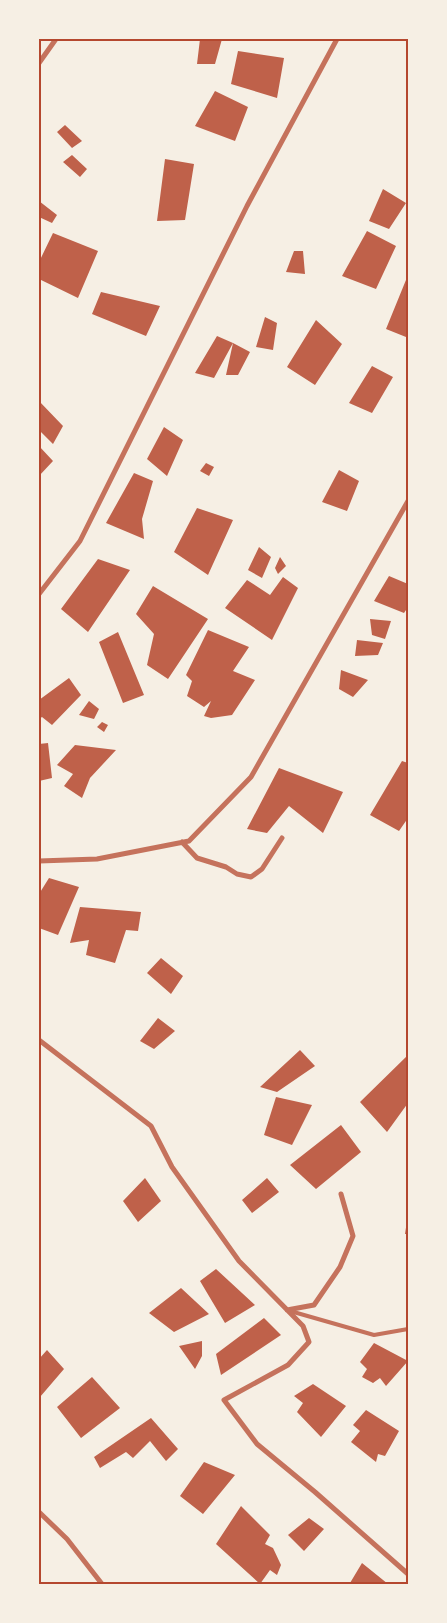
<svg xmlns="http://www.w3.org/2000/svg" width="447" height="1623" viewBox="0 0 447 1623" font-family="'Alegreya Sans',sans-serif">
	<rect width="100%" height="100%" fill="#f6efe4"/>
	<path fill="#bf614a" d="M200,39H222L215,64H197Z
		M238,51L284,58L277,98L231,84Z
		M215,91L248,107L235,141L195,126Z
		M65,125L82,141L72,148L57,132Z
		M72,155L87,169L80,177L63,162Z
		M165,159L194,164L185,220L157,221Z
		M383,189L406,203L389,229L369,221Z
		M39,201L57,215L52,223L39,217Z
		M367,231L396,246L376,289L342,276Z
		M53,233L98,251L78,298L39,279V262Z
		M294,251H303L305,274L286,272Z
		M408,275V332L406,337L386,329Z
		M101,292L160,306L146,336L92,314Z
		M265,317L277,323L273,350L256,347Z
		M316,320L342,344L315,385L287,367Z
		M217,336L233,343L214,378L195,373Z
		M233,343L250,352L238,375H226Z
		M372,366L393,377L372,413L349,403Z
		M39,401L63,426L53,444L39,430Z
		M164,427L183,440L167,476L147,459Z
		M39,446L53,461L39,476Z
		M206,463L214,467L209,476L200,471Z
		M339,470L359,481L347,511L322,502Z
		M134,473L153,481L142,519L144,539L106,523Z
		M197,508L233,520L208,575L174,552Z
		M259,547L271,557L262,578L248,570Z
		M280,557L286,566L278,574L275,568Z
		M98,559L130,570L88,632L61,609Z
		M389,576L408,584V607L404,613L374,601Z
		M283,577L298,588L272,640L225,608L247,580L270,595Z
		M153,586L208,619L168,679L147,665L154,634L136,614Z
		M370,619L391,621L385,639L372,635Z
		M208,630L249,647L233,671L255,680L232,715L211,718L204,716L211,701L204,707L187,696L192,681L186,675Z
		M118,632L144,695L123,703L99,642Z
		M357,640L383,643L378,655L355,656Z
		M341,670L368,680L353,697L339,689Z
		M69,678L81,695L52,725L42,717L39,719V700Z
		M89,701L99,709L94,719L79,715Z
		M102,722L108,725L104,732L97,727Z
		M48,743L52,778L39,781V744Z
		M75,745L116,750L90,778L82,798L64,786L73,774L57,765Z
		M402,761L408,763V818L399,831L370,815Z
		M279,768L343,792L323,833L289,806L267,833L247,829Z
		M49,878L79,887L58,935L39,928V894Z
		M80,907L141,912L138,931L126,930L115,963L86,955L89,940L70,943Z
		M161,958L183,976L171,994L147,973Z
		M158,1018L175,1031L154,1049L140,1041Z
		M300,1050L315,1066L277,1092L260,1087Z
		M408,1055V1103L387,1132L360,1102Z
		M276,1097L312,1105L292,1145L264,1135Z
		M341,1125L361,1152L316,1189L290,1165Z
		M145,1178L161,1201L138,1222L123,1201Z
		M267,1178L279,1192L252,1213L242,1200Z
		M407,1221L408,1234H405Z
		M216,1269L255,1305L225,1323L200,1281Z
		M181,1288L209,1314L174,1332L149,1313Z
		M264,1318L281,1335L221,1375L216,1354Z
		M202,1341V1356L195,1369L179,1346Z
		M374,1343L408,1361L386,1386L380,1378L373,1383L362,1377L367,1369L360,1362Z
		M47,1350L64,1369L40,1397L39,1396V1359Z
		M92,1377L120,1408L81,1438L57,1407Z
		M313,1384L346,1406L321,1437L297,1412L303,1403L294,1396Z
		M366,1410L399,1431L385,1456L378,1454L376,1462L351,1442L360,1431L353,1425Z
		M151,1418L178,1449L166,1461L150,1441L133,1458L126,1452L100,1468L94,1457Z
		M204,1462L235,1475L203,1514L180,1496Z
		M241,1506L270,1535L265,1544L273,1548L281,1565L277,1575L270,1570L260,1584L216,1544Z
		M309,1518L324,1529L304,1551L288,1535Z
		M362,1563L388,1584L350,1583Z"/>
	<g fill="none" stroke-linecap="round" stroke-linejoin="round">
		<path stroke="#c5725c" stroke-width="4" d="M290,1311L374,1335L408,1329"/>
		<path stroke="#c5725c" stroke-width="5" d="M39,63L56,39
			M39,594L80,541L247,206L337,39
			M182,842L197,858L226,867L237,874L251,877L262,869L282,838
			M39,861L97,859L189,841L251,777L408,501
			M39,1040L151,1126L172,1167L239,1261L303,1326L309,1342L288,1365L224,1400L257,1444L315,1492L408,1574
			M287,1310L314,1305L340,1267L353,1236L341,1194
			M39,1512L67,1539L102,1584"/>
	</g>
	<rect width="447" height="1623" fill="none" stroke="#f6efe4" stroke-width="80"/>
	<rect x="40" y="40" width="367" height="1543" fill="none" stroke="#b5482f" stroke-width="2"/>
</svg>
